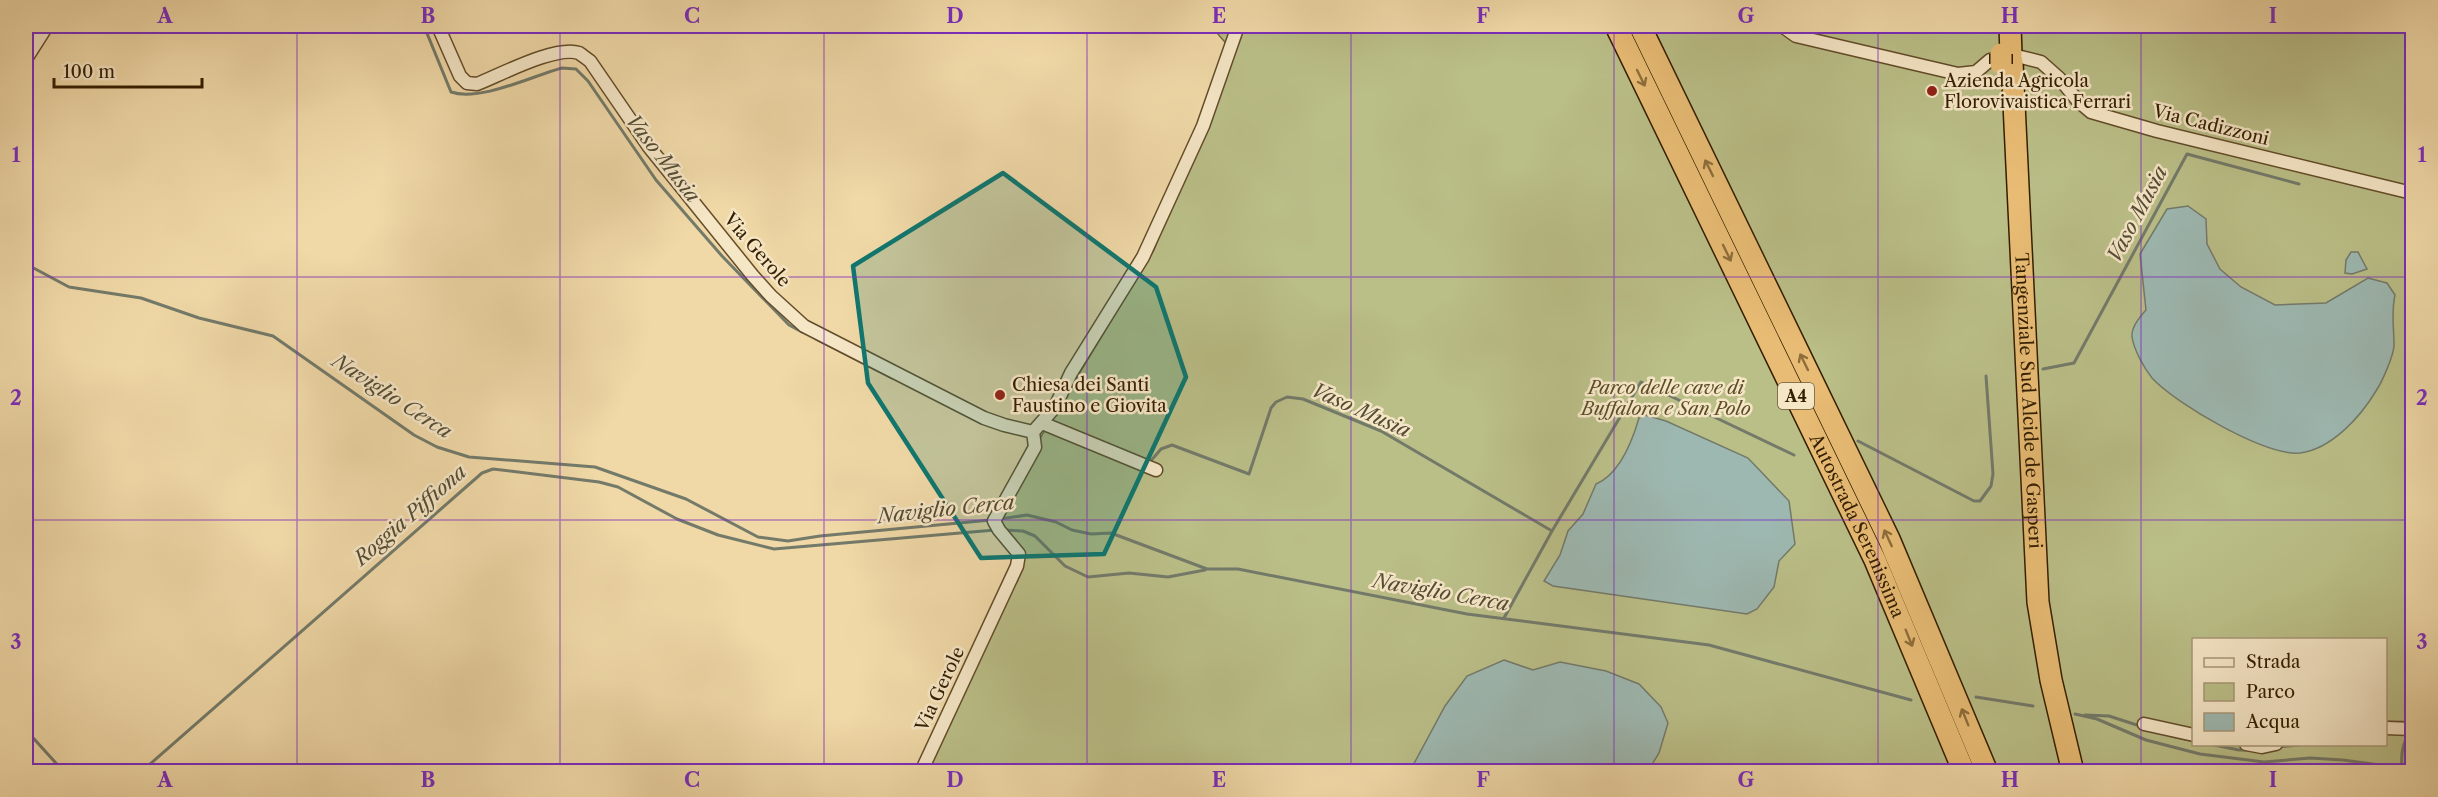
<svg xmlns="http://www.w3.org/2000/svg" width="2438" height="797" viewBox="0 0 2438 797" font-family="'Libre Caslon Text',serif">
	<rect width="100%" height="100%" fill="#f0d8a7"/>
	<filter id="stains"><feTurbulence type="fractalNoise" baseFrequency=".00333" numOctaves="4"/><feColorMatrix values="0 0 0 0 .2 0 0 0 0 .09 0 0 0 0 .02 0 0 0 .5 -.17"/></filter>
	<radialGradient id="worn" r=".72"><stop offset=".6" stop-color="#630" stop-opacity="0"/><stop offset="1" stop-color="#630" stop-opacity=".3"/></radialGradient>
	<path fill="#babe87" stroke="#776e44" stroke-width="1.5" fill-rule="evenodd" d="M1211,26H2412V771L920,772L1018,551L996,525L1039,440L1154,250L1230,48ZM2194,640H2386V744H2194Z"/>
	<path fill="#9db8b1" stroke="#737a6a" stroke-width="1.5" d="M2188,206L2206,219L2207,244L2220,269L2241,287L2275,305L2326,303L2368,278L2387,283L2395,295C2391,313 2394,327 2394,345C2394,355 2382,382 2376,391C2361,416 2332,449 2300,453C2265,456 2176,404 2152,378C2144,368 2134,350 2132,337C2131,327 2140,317 2146,310L2140,254L2167,209Z
		M2351,252H2358L2367,269L2352,274L2345,273L2346,260Z
		M1645,415L1666,421L1748,458L1789,501L1795,544L1779,561L1774,587L1757,609L1747,614L1553,586L1544,581L1560,555L1568,531L1583,514L1596,484C1620,474 1632,442 1639,418Z
		M1504,660L1533,670L1560,662L1606,671L1639,684L1661,707L1668,723L1659,753L1648,771H1410L1445,706L1467,676Z"/>
	<g fill="none" stroke-linecap="round" stroke-linejoin="round">
		<path stroke="#737a6a" stroke-width="3" d="M424,26L451,92C480,102 532,76 562,68L576,69L588,81L656,180L722,256L789,325L802,332
			M26,264L69,287L141,298L199,318L273,336L414,435L437,447L469,457L595,467L686,499L758,537L788,541L820,536L991,520
			M816,339L892,378
			M2043,369L2074,363L2187,154L2299,184
			M1858,441L1974,501H1980L1991,486L1993,474L1986,376
			M1149,463L1161,449L1172,445L1249,474L1271,408L1276,402L1287,397L1303,399L1381,431L1552,531L1641,382L1794,455
			M1000,519L1027,515L1056,522L1072,530L1091,534L1111,533L1207,569H1238L1467,614L1709,645L1911,700
			M1004,530L1023,531L1035,536L1065,566L1088,577L1129,573L1168,577L1205,570
			M1504,618L1552,531
			M1976,697L2033,706
			M2075,714L2097,719L2146,740L2200,754L2264,762L2310,758L2343,760L2402,768
			M2085,715L2109,716L2143,727
			M2386,722H2403
			M26,730L64,772
			M2172,736L2194,741
			M2209,744L2239,750H2247
			M2277,747L2308,744
			M141,772L482,473L493,469L599,482L618,487L677,519L718,535L774,549L995,530
			M2403,772C2400,758 2402,745 2409,733"/>
		<defs>
			<path id="street" d="M31,26L42,33
				M438,26L460,76L467,83L477,84C500,75 556,45 579,53C582,55 587,59 590,61L649,147L753,276L771,296L804,326L984,418L1004,425L1033,432L1055,407L1071,373L1143,257L1203,126L1238,26
				M1782,26L1796,36L1958,74L1976,72L1990,60L2021,57L2041,62L2059,78L2078,101L2091,112L2157,131L2412,193
				M26,59L47,26
				M1042,423L1156,470
				M2144,724L2194,735
				M2386,728L2412,729
				M2246,744L2262,747L2276,744
				M921,772L1017,566L1019,554L999,530L994,521L1035,447L1033,432"/>
			<g id="highway">
				<path id="s1" d="M1616,26L1875,560L1964,772"/>
				<path d="M1640,26L1889,539L1987,772"/>
				<path d="M2010,26L2011,55"/>
				<path id="s2" d="M2012,62L2038,602L2051,680L2073,772"/>
			</g>
		</defs>
		<use href="#street" stroke="#634c2a" stroke-width="15"/>
		<use href="#highway" stroke="#341e00" stroke-width="24"/>
		<use href="#street" stroke="#f5e6c6" stroke-width="12"/>
		<use href="#highway" stroke="#e8bc74" stroke-width="21"/>
		<defs>
			<path id="highway-bridge" d="M2001,54V64"/>
		</defs>
		<use href="#highway-bridge" stroke="#341e00" stroke-width="24" stroke-linecap="butt"/>
		<use href="#highway-bridge" stroke="#e8bc74" stroke-width="21"/>
	</g>
	<defs><path id="oneway-shaft" d="M-6 0H5M1.5-3L5.5 0L1.5 3" fill="none" stroke-width="1.6" stroke-linecap="round" stroke-linejoin="round" transform="scale(1.5)"/></defs>
	<g stroke="#8e6d3a">
		<use href="#oneway-shaft" transform="translate(1641 78) rotate(64)"/>
		<use href="#oneway-shaft" transform="translate(1709 168) rotate(-116)"/>
		<use href="#oneway-shaft" transform="translate(1727 253) rotate(64)"/>
		<use href="#oneway-shaft" transform="translate(1804 362) rotate(-116)"/>
		<use href="#oneway-shaft" transform="translate(1888 538) rotate(-115)"/>
		<use href="#oneway-shaft" transform="translate(1909 638) rotate(68)"/>
		<use href="#oneway-shaft" transform="translate(1965 717) rotate(-112)"/>
	</g>
	<path fill="#0f766e" fill-opacity="0.2" stroke="#0f766e" stroke-width="4.5" stroke-linejoin="round" d="M1003,173L1156,287L1186,377L1104,554L981,558L868,383L853,266Z"/>
	<path fill="none" stroke="#7b2cbf" stroke-width="1.5" stroke-opacity="0.55" d="M297,26V772M560,26V772M824,26V772M1087,26V772M1351,26V772M1614,26V772M1878,26V772M2141,26V772M26,277H2412M26,520H2412"/>
	<g fill="#8f2418" stroke="#f5e6c6" stroke-width="2">
		<circle cx="1932" cy="91" r="6"/>
		<circle cx="1000" cy="395" r="6"/>
	</g>
	<g text-anchor="middle" stroke-width="5" stroke-linejoin="round" paint-order="stroke">
		<rect fill="#f5e6c6" stroke="#6e5a3b" stroke-width="1.5" x="1778" y="383" width="36" height="26" rx="4.5"/>
		<g font-size="16" font-weight="bold" fill="#341e00">
			<text x="1796" y="402">A4</text>
		</g>
		<g font-size="18" fill="#341e00" stroke="#f5e6c6" text-anchor="start">
			<text x="1944" y="87">Azienda Agricola<tspan x="1944" dy="21">Florovivaistica Ferrari</tspan></text>
			<text x="1012" y="391">Chiesa dei Santi<tspan x="1012" dy="21">Faustino e Giovita</tspan></text>
		</g>
		<g font-size="18" fill="#341e00" stroke="#f5e6c6">
			<text transform="translate(2211 125) rotate(14)" y="6">Via Cadizzoni</text>
			<text transform="translate(757 250) rotate(49)" y="6">Via Gerole</text>
			<text dy="6" stroke="none"><textPath href="#s2" startOffset="339">Tangenziale Sud Alcide de Gasperi</textPath></text>
			<text dy="6" stroke="none"><textPath href="#s1" startOffset="555">Autostrada Serenissima</textPath></text>
			<text transform="translate(940 689) rotate(-65)" y="6">Via Gerole</text>
		</g>
		<g font-size="18" font-style="italic" fill="#5c4e28" stroke="#f5e6c6">
			<text x="1666" y="394">Parco delle cave di<tspan x="1666" dy="21">Buffalora e San Polo</tspan></text>
		</g>
		<g font-size="20" font-style="italic" fill="#544c35" stroke="#f5e6c6">
			<text transform="translate(663 158) rotate(52)" y="7">Vaso Musia</text>
			<text transform="translate(2137 214) rotate(-62)" y="7">Vaso Musia</text>
			<text transform="translate(392 396) rotate(33)" y="7">Naviglio Cerca</text>
			<text transform="translate(1361 410) rotate(24)" y="7">Vaso Musia</text>
			<text transform="translate(946 509) rotate(-6)" y="7">Naviglio Cerca</text>
			<text transform="translate(410 515) rotate(-41)" y="7">Roggia Piffiona</text>
			<text transform="translate(1441 592) rotate(10)" y="7">Naviglio Cerca</text>
		</g>
	</g>
	<rect width="2438" height="797" fill="none" stroke="#f0d8a7" stroke-width="66"/>
	<rect x="2192" y="638" width="195" height="108" fill="#f5e6c6" stroke="#a89677" stroke-width="1.5"/>
	<rect x="2204" y="658" width="30" height="9" fill="#f5e6c6" stroke="#a89677" stroke-width="1.5"/>
	<text x="2246" y="668" font-size="18" fill="#341e00">Strada</text>
	<rect x="2204" y="683" width="30" height="18" fill="#babe87" stroke="#a89677" stroke-width="1.5"/>
	<text x="2246" y="698" font-size="18" fill="#341e00">Parco</text>
	<rect x="2204" y="713" width="30" height="18" fill="#9db8b1" stroke="#a89677" stroke-width="1.5"/>
	<text x="2246" y="728" font-size="18" fill="#341e00">Acqua</text>
	<path d="M54 78v9h148v-9" fill="none" stroke="#341e00" stroke-width="3"/>
	<text x="63" y="78" font-size="18" fill="#341e00" stroke="#f5e6c6" stroke-width="4.5" paint-order="stroke">100 m</text>
	<rect x="33" y="33" width="2372" height="731" fill="none" stroke="#7b2cbf" stroke-width="2"/>
	<g font-size="20" text-anchor="middle" font-weight="bold" fill="#7b2cbf">
		<text x="165" y="23">A</text>
		<text x="428" y="23">B</text>
		<text x="692" y="23">C</text>
		<text x="955" y="23">D</text>
		<text x="1219" y="23">E</text>
		<text x="1483" y="23">F</text>
		<text x="1746" y="23">G</text>
		<text x="2010" y="23">H</text>
		<text x="2273" y="23">I</text>
		<text x="16" y="162">1</text>
		<text x="2422" y="162">1</text>
		<text x="16" y="405">2</text>
		<text x="2422" y="405">2</text>
		<text x="16" y="649">3</text>
		<text x="2422" y="649">3</text>
		<text x="165" y="787">A</text>
		<text x="428" y="787">B</text>
		<text x="692" y="787">C</text>
		<text x="955" y="787">D</text>
		<text x="1219" y="787">E</text>
		<text x="1483" y="787">F</text>
		<text x="1746" y="787">G</text>
		<text x="2010" y="787">H</text>
		<text x="2273" y="787">I</text>
	</g>
	<rect width="100%" height="100%" filter="url(#stains)"/>
	<rect width="100%" height="100%" fill="url(#worn)"/>
</svg>
